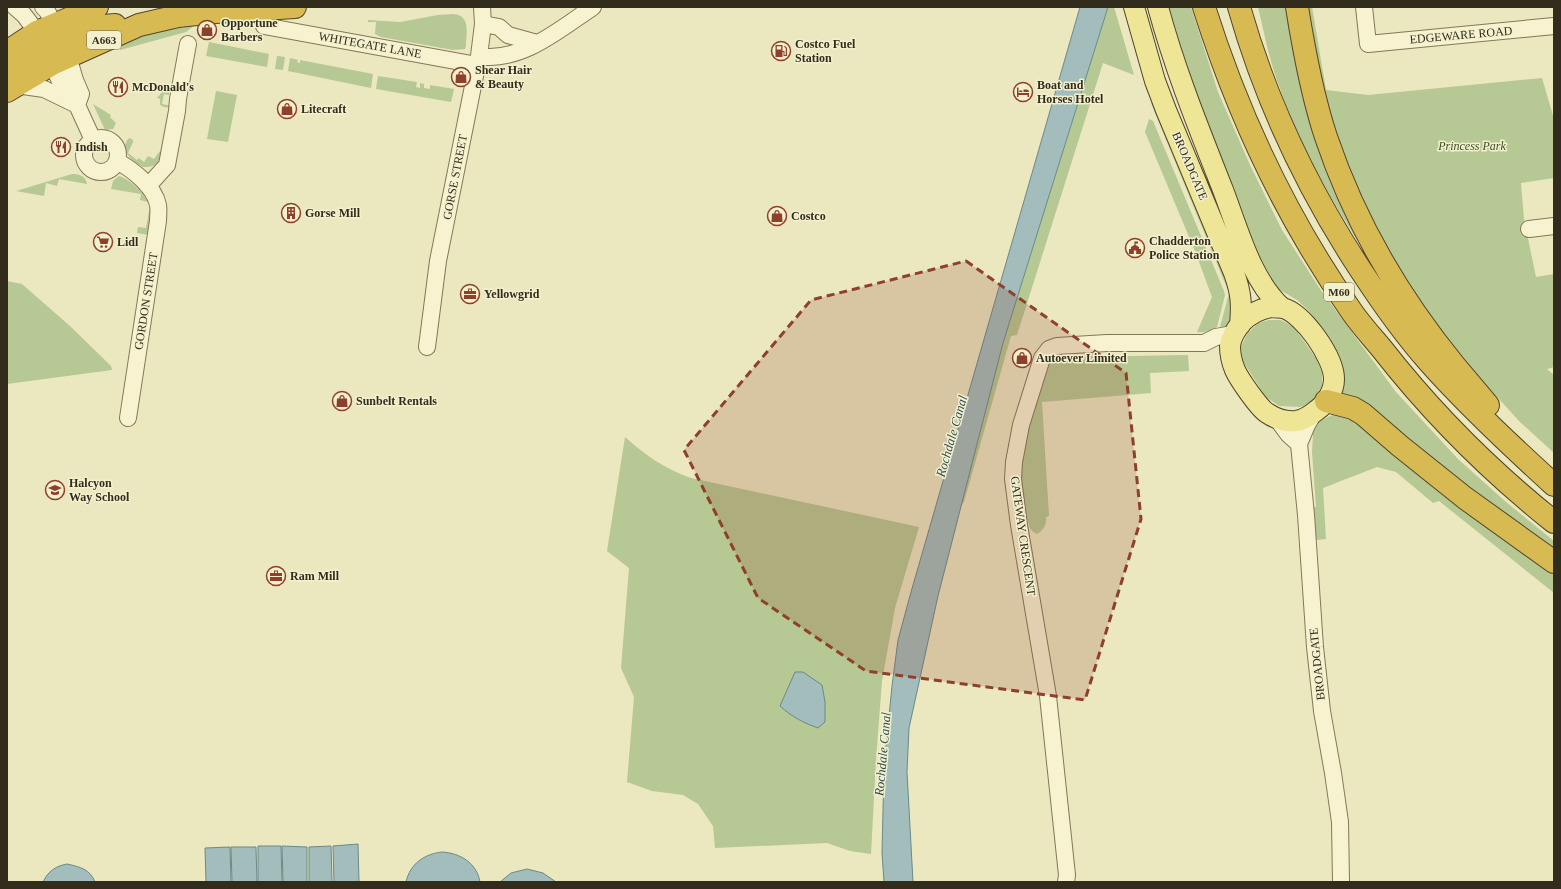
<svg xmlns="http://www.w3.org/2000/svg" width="1561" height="889" viewBox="0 0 1561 889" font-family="Georgia,serif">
	<rect width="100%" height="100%" fill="#ebe7bf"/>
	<path fill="#b6c893" d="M1108,7H1114L1134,75L1103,63L1017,335L1011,336L964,502L960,507L1003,343Z
		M1165,7H1191L1218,92L1250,165L1282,230L1320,289L1396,392L1458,459L1506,502L1554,541V553L1339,395L1343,381V371L1337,353L1324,331L1308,310L1297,300L1275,287L1265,271L1239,212L1196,103Z
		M1258,7H1291L1296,47L1401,306C1353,236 1306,164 1278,83C1269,59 1264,32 1258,7Z
		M1307,7H1312L1326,90L1368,95L1542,78L1554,119V178L1521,183L1524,219L1536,277L1554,274V367L1547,369L1554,375V453L1519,421L1461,357L1412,290L1375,229L1347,172L1322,91Z
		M454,14C471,16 466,33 466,46L465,49L453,50L381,37L375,34L376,22H368V20L400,22L438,15Z
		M195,25L186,32L120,50L118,44L143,35Z
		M209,42L269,54L267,67L206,56Z
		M277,56L285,57L283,70L275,69Z
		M290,58L298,60L297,62L300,63V60L373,74L371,88L288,71Z
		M378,76L417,82L416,87L420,88V83L424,84V88L430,89V85L454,89L451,102L376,89Z
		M169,84H170L169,95L164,94L162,104L172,106V108L164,107L160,105V99L157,98Z
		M216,91L237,95L228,142L207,139Z
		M1155,102L1229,279L1232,317L1225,327L1219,331L1229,293L1151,103Z
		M93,104L111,115L110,117L116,123L113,129L105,130Z
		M1149,119L1153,121L1224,291L1225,295L1217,327C1211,331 1203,333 1197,332L1212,297L1195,251L1145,132Z
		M130,138L133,140V142L128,153L137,160L139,158L144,162L148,156L154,159L163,147C160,160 158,168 143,167C132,161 119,151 128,139Z
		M72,174C79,174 86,176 87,184L59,179L57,186L46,183L44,196L16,191Z
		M119,176C131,180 142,191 148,202L140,200L141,194L111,189L113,181Z
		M150,206H151L149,235L137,233L138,227L146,228Z
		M7,281L22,284L70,326L111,366L112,370L7,384Z
		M1269,320H1281L1294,327L1317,360L1322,373V386L1317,395L1310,403L1300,407L1279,406L1266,397L1242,360L1241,347L1247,334L1258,323Z
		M1188,355L1189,371L1150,373L1151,393L1042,402L1049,516L1046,517C1047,525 1043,530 1037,534C1030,531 1029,527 1028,520L1023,521L1020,468L1024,441L1048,361L1055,356L1061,359L1073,357Z
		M1336,414L1349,415L1517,548L1554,575V593L1439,501L1433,503L1396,472L1377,467L1323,488L1326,539L1317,540L1315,538L1312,507H1316L1312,452L1313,435L1311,434C1314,423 1326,417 1336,414Z
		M625,437C645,455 665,469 691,478L919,527L895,608L882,681L876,760L871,854L850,851L827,843L715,848L713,826L698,804L683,795L652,791L627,782L634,697L621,668L629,568L607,551Z"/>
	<path fill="#a2bdbb" stroke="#6a8a89" d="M1080,7H1108L1003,343L938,596L909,728L907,772L913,882H884L882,853L884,767L892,686L898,640L911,592Z
		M795,672H803L822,685L825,702V722L818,728C804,723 792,717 780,706Z
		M358,844L359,882H334L333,846Z
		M258,846H281L282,882H258Z
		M282,846L307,847V882H283Z
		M331,846L332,882H309V847Z
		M230,847L231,882H206L205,848Z
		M231,847H256L257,882H232Z
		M442,852C460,853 477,863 480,882H406C410,864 424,854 442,852Z
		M67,864C80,867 90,869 95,882H43C48,871 56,866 67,864Z
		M527,869L543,873L556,882H500L511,873Z"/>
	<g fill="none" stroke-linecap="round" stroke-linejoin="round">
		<defs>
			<path id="minor" d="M15,7L24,15L37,32
				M43,7L47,11L54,24
				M1364,7L1368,44L1554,26
				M483,24L499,27L508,35L537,43
				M264,26L477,65
				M68,56L75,80L81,94L77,105
				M479,56C521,63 560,29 593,7
				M52,64L69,101
				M14,87L23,86L44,89L77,105L93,140
				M84 155a17 17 0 1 1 34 0a17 17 0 1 1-34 0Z
				M117,161C133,170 154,186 158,205C159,210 158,216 158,221L128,418
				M148,186L167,165L177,111L178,99L188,44
				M1529,229L1554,226
				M427,347L438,261L479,56L483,24L482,7
				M1314,413L1307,425L1299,444L1306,515L1315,647L1322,711L1333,773L1340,822L1341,882
				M1277,419L1288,434L1299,444
				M1066,882L1067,875L1048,696L1019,525L1013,479L1014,462L1021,425L1042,358L1049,349L1057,346L1107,343H1204L1216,337L1233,334"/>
			<path id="major" d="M1134,7L1155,81L1166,110L1234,273C1241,292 1242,304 1240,325
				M1158,7C1175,70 1199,129 1223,190C1238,229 1251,280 1282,308
				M1271,307C1275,308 1279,307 1283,308C1304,314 1334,358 1334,379C1334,391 1326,404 1317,410C1311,415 1304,420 1296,421C1286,422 1276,419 1267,413C1259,408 1239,379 1235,370C1232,363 1230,354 1230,346C1231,337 1236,329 1242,322C1250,314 1259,309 1271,307Z"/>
			<path id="highway" d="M1204,7C1238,115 1287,219 1352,312C1361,325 1372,337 1382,349C1432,413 1490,471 1554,522
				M1239,7C1266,102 1308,190 1362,272C1383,304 1404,334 1429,362C1468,406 1511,446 1554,485
				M1297,7C1304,51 1312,95 1326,137C1354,220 1400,299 1455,366C1466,379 1477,392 1488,405
				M7,52L37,32L97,7
				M7,68C35,51 83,26 115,25
				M7,91L52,64L139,25L178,16L215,12L295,7
				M1326,401L1353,408L1363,414L1400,446L1465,498L1554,562"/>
		</defs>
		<use href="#minor" stroke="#827858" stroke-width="18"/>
		<use href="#major" stroke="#50452d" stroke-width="22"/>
		<use href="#highway" stroke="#50452d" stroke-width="24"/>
		<use href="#minor" stroke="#f7f3d1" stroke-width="16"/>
		<use href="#major" stroke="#eee597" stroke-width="20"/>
		<use href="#highway" stroke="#d8ba52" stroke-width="22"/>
	</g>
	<path fill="#8e402b" fill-opacity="0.2" stroke="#8e402b" stroke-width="3" stroke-dasharray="8 5" stroke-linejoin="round" d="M966,261L1126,373L1141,519L1085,700L866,671L758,598L684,450L811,300Z"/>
	<defs>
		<symbol id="shop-ring" viewBox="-11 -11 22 22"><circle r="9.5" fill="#f3f0ce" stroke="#8e402b" stroke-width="1.5"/><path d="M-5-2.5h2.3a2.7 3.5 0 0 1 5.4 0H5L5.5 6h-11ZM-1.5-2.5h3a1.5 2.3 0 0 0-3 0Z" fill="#8e402b"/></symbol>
		<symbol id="fuel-ring" viewBox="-11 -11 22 22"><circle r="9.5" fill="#f3f0ce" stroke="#8e402b" stroke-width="1.5"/><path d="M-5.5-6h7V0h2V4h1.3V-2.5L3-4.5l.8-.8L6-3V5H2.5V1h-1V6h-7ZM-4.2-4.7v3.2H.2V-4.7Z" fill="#8e402b"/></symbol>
		<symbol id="restaurant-ring" viewBox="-11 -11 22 22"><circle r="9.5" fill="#f3f0ce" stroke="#8e402b" stroke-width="1.5"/><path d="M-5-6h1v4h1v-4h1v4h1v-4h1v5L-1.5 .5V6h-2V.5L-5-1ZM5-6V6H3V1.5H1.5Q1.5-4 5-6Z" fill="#8e402b"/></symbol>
		<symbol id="hotel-ring" viewBox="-11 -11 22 22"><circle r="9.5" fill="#f3f0ce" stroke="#8e402b" stroke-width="1.5"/><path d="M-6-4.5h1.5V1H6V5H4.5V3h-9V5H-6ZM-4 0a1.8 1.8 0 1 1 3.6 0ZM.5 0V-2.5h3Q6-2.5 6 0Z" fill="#8e402b"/></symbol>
		<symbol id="building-ring" viewBox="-11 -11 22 22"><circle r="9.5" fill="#f3f0ce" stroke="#8e402b" stroke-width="1.5"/><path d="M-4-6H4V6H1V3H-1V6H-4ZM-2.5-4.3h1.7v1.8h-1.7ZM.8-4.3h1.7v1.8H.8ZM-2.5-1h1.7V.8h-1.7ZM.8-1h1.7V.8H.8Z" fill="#8e402b"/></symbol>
		<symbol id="supermarket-ring" viewBox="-11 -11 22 22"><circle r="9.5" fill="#f3f0ce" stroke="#8e402b" stroke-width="1.5"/><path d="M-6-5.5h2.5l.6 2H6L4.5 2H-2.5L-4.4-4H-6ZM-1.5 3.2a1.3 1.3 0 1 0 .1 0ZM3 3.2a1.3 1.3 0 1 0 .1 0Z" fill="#8e402b"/></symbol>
		<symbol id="civic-ring" viewBox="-11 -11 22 22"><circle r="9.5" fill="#f3f0ce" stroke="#8e402b" stroke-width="1.5"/><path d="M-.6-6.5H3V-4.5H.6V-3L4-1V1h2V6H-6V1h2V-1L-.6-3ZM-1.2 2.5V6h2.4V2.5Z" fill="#8e402b"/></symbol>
		<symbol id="office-ring" viewBox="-11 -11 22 22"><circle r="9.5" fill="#f3f0ce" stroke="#8e402b" stroke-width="1.5"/><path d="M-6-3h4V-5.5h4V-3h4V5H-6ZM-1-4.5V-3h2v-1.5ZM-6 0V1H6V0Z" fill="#8e402b"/></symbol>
		<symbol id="school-ring" viewBox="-11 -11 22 22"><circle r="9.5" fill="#f3f0ce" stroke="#8e402b" stroke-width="1.5"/><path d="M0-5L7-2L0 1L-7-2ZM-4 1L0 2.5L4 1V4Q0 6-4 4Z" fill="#8e402b"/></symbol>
	</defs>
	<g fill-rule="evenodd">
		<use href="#shop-ring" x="196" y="19" width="22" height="22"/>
		<use href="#fuel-ring" x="770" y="40" width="22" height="22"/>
		<use href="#shop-ring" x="450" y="66" width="22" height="22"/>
		<use href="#restaurant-ring" x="107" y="76" width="22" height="22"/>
		<use href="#hotel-ring" x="1012" y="81" width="22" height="22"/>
		<use href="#shop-ring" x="276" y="98" width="22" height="22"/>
		<use href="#restaurant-ring" x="50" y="136" width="22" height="22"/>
		<use href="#building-ring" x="280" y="202" width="22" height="22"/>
		<use href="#shop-ring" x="766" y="205" width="22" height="22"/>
		<use href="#supermarket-ring" x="92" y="231" width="22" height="22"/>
		<use href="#civic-ring" x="1124" y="237" width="22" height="22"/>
		<use href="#office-ring" x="459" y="283" width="22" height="22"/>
		<use href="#shop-ring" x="1011" y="347" width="22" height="22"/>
		<use href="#shop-ring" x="331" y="390" width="22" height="22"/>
		<use href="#school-ring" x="44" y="479" width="22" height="22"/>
		<use href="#office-ring" x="265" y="565" width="22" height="22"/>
	</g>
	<g text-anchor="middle" stroke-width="3" stroke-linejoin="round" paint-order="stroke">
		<g fill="#f3f0ce" stroke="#6c6751" stroke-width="1">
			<rect x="87" y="31" width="34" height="18" rx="3"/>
			<rect x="1324" y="283" width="30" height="18" rx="3"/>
		</g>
		<g font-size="11" font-weight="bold" fill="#322c1c">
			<text x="104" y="44">A663</text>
			<text x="1339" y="296">M60</text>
		</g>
		<g font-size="12" font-weight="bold" fill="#322c1c" stroke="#f3f0ce" text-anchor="start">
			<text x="221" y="27">Opportune<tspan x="221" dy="14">Barbers</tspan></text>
			<text x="795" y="48">Costco Fuel<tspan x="795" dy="14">Station</tspan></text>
			<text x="475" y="74">Shear Hair<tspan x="475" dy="14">&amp; Beauty</tspan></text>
			<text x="1037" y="89">Boat and<tspan x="1037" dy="14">Horses Hotel</tspan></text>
			<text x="132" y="91">McDonald's</text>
			<text x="301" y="113">Litecraft</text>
			<text x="75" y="151">Indish</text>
			<text x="305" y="217">Gorse Mill</text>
			<text x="791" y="220">Costco</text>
			<text x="1149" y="245">Chadderton<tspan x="1149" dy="14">Police Station</tspan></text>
			<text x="117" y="246">Lidl</text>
			<text x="484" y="298">Yellowgrid</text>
			<text x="1036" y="362">Autoever Limited</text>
			<text x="356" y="405">Sunbelt Rentals</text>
			<text x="69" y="487">Halcyon<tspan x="69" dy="14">Way School</tspan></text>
			<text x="290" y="580">Ram Mill</text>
		</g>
		<g font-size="12" fill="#322c1c" stroke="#f3f0ce">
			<text transform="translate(1461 35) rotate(-5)" y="4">EDGEWARE ROAD</text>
			<text transform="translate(370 45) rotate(10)" y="4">WHITEGATE LANE</text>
			<text transform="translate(1190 166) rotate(67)" y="4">BROADGATE</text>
			<text transform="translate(455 177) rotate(-79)" y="4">GORSE STREET</text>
			<text transform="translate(146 301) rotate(-81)" y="4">GORDON STREET</text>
			<text transform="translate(1023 536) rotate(82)" y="4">GATEWAY CRESCENT</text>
			<text transform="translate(1317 664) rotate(-96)" y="4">BROADGATE</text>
		</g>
		<g font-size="12" font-style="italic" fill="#3a4e24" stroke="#f3f0ce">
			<text x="1472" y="150">Princess Park</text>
		</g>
		<g font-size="13" font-style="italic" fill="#2c4c52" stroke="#f3f0ce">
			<text transform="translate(951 436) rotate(-74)" y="5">Rochdale Canal</text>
			<text transform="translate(882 754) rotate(-85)" y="5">Rochdale Canal</text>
		</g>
	</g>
	<rect width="1561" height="889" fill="none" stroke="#322c1c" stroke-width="16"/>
</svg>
